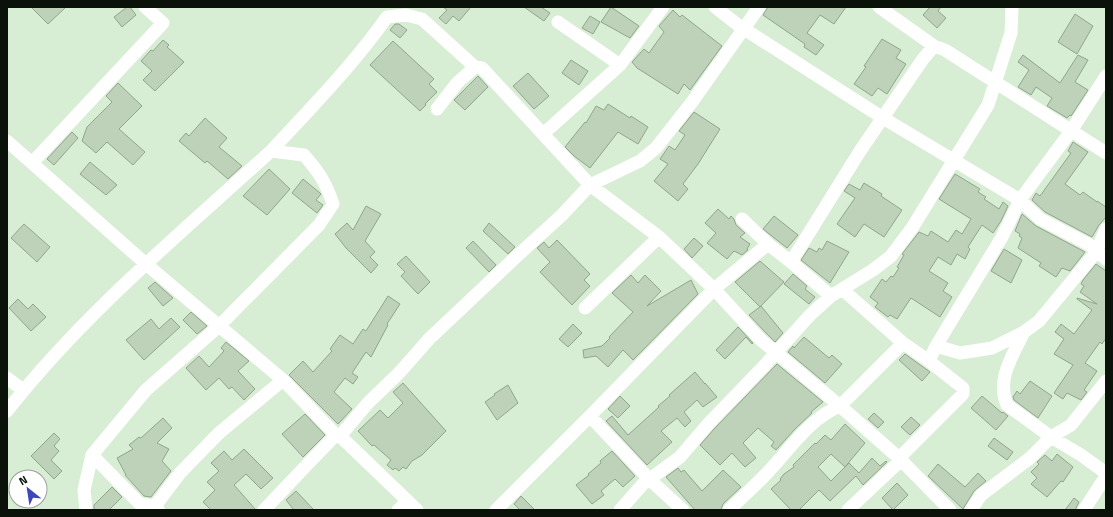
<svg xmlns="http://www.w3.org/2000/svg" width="1113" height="517" viewBox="0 0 1113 517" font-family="'Titillium Web',sans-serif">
	<rect width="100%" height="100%" fill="#d8eed4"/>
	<path fill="#bdd2b9" stroke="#91a58d" d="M31,7H66L48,24Z
		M127,7H130L136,15L122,27L114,17Z
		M443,7H471L459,21L453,16L446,24L439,18L447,10Z
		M524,7H541L550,13L544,21Z
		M611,7L639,26L630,38L601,22Z
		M768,7H846L834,24L820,15L807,33L824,45L816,55L804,47L805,44L763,15Z
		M930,7H941L938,11L946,18L937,28L923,15Z
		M673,10L680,17L682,15L722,46L690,90L684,84L678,94L637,68L632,62L644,49L649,53L664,32L659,26Z
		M1075,14L1093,26L1077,54L1058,42Z
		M590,16L600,22L593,34L582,28Z
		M395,24H399L407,30L400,38L390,30Z
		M882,39L901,50L896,58L906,64L887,94L878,88L872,96L854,84L866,67L864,66Z
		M163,40L169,45L167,47L184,62L155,91L143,80L152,71L141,61L151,50L153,51Z
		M393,41L434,79L429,84L437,92L425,104L426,105L420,111L370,65Z
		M1023,55L1060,83L1078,55L1088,60L1075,82L1088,90L1071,116L1070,115L1067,118L1047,106L1052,98L1036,87L1031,95L1018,87L1029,70L1018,62Z
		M571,60L588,71L579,85L562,73Z
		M528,73L549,96L534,109L513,86Z
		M478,76L488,87L465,110L454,100Z
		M118,83L142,106L119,129L145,152L133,165L107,142L96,153L82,141L87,127L112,102L106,96Z
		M608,104L630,118L631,116L648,127L638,144L618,132L590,168L574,156L565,147L585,122L586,123L596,106L604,110Z
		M694,112L720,129L698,164L683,184L688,189L678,201L654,181L668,164L660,159L669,146L675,150L685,135L679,131Z
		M205,118L227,138L219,147L242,166L228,179L207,161L205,163L179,141L186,133L189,136Z
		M72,132L78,138L54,165L47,159Z
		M1073,142L1088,152L1065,184L1080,195L1083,192L1097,202V201L1106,207V217L1099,225L1092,237L1045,212L1032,200L1036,193L1040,196L1058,171L1071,153L1068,151Z
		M90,162L117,185L106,195L80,174Z
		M269,169L290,189L267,215L243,196Z
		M955,174L980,189L978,192L986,197L984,199L999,209L1003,202L1008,206L1001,221L993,233L982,225L968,247L970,249L965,259L957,254L951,265L938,257L929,271L948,283L943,291L952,297L940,317L911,298L897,319L890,315L888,317L875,307L878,303L870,297L882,279L886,282L891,276L893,277L899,268L897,267L904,255L902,254L919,232L928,236L931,231L948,242L956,230L962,234L971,219L939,199Z
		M303,179L320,193L321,194L316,200L323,205L317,213L292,193Z
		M864,183L882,194L881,196L902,210L884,237L864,224L855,237L837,224L855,198L844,191L849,184L860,190Z
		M366,206L381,214L365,241L375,252L370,257L378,265L371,273L346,248L335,234L347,223L353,230Z
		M718,209L729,219L731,216L734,219L736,225L745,233L740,237L750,244L747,249L748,250L742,255L734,251L727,259L707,243L716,233L705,223Z
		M1022,214L1036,226L1085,252L1070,271L1062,268L1056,277L1039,266L1041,263L1018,248L1022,238L1019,236L1020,234L1015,231Z
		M774,216L798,235L787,248L763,229Z
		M489,223L515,247L508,254L483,231Z
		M24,224L50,247L37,262L11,238Z
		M694,238L703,246L692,258L684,249Z
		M557,240L590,274L584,280L590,286L572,305L540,272L550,262L537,248L544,242L549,248Z
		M473,241L496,265L489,272L466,248Z
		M827,241L849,252L830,283L801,260L809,248L817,252L819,248L822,250Z
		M1004,249L1022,260L1011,283L991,271Z
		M406,256L430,282L418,294L401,276L405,272L397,264Z
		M760,261L784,282L760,307L735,282Z
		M1096,264L1106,271V338L1102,344L1100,342L1085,363L1097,371L1084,390L1087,392L1081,400L1067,393L1063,399L1054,393L1073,365L1054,354L1064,339L1055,332L1061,324L1074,334L1092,310L1077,299V298L1097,304L1080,292L1084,286L1081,284L1083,280Z
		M793,274L807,286L805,289L815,297L809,304L784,284Z
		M631,275L638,283L645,275L661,291L647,306L691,280L698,294L633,360L623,350L608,367L596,356L584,358L583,350L602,346L610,338L609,337L633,312L612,293Z
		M155,282L173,298L163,306L148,288Z
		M388,296L400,304L387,324L388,325L371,357L366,352L352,373L358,377L353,384L345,378L334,392L352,409L338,424L289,375L303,361L313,372L332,351L330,349L340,335L353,344L363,329L366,331Z
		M18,299L28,309L33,304L46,317L31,331L9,308Z
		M761,306L783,333L775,342L767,334L749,315Z
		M191,312L207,326L197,334L183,320Z
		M171,318L180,327L144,360L126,340L151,319L159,329Z
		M573,324L582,333L568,347L559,339Z
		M738,327L753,343L752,344L746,337L725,359L716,350Z
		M804,337L829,358L832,355L842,364L825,383L788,352L793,346L794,348Z
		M226,342L249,361L238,371L255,389L244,400L232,387L229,389L219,378L206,390L186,368L199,356L209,367L224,351L221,348Z
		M905,354L930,372L922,381L899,360Z
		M777,364L823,402L811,412L812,413L795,429L776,450L771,446L774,442L758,428L743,443L756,458L745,467L732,453L720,465L700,445L715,428Z
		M695,372L705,384V383L717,397L703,407L697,400L684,412L691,421L685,427L677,418L661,431L672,442L647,465L606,421L612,416L628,435L659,407L658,406L670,396L669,395Z
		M1030,381L1052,396L1038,418L1014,400L1013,397L1017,391L1020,394Z
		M403,383L446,431L422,455L412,461L406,469L403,467L399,471L395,468L393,470L387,465L391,460L374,445L372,446L358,431L380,410L388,418L403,403L393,392Z
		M508,385L518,403L497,420L485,402L495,395L494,394Z
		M620,396L630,406L618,418L608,409Z
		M982,396L1002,413L1003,412L1008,416L996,430L971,408Z
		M874,413L884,422L878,428L868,419Z
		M305,414L325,435L303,457L282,434Z
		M911,417L920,425L910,435L901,427Z
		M163,418L172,428L157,443L169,449L162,461L171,471L151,497L144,496L125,475H126L117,458L133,449L129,445L139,437L141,438Z
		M845,424L865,443L845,467L831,454L818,467L831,481L849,463L859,473L872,458L880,466L886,461L887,462L863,485L856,476L830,501L819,490L799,510H791L771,489L781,480L780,479L784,474L794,467L793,465L815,443L816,444L825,435L831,440Z
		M54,433L60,439L54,446L59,451L51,460L62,471L54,479L31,456Z
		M994,438L1013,452L1007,460L988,446Z
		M244,449L273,478L261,489L246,474L234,485L256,510H211L203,502L215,490L207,482L219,471L211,463L224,451L232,460Z
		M612,451L635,476L623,487L615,479L601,491L604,495L592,504L576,485L589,475L588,474L601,463L600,461Z
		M1057,454L1073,467L1063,482L1061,481L1047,497L1031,484L1037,478L1031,472L1039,464L1037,462L1045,455L1052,461Z
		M938,464L965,487L978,473L986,481L974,491L963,509L928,476Z
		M678,468L681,472L684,470L702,491L723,470L741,487L723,504L721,510H695L666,477Z
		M897,483L908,495L893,510L882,498Z
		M112,487L122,497L109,510H94V505Z
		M296,491L314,510H294L286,500Z
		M521,496L535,510H520L514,504Z
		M1074,498L1079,502L1075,510H1065Z"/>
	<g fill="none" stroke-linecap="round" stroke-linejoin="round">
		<path stroke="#fff" stroke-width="13" d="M715,7L738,25L883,118L1020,200L1071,131L1106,76
			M879,7L934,46L945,50L1106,153
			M558,22L620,65
			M437,109L457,83L475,67L482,68L590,185L659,237L714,289L761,340L840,406L899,458L950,510
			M543,134L620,65L663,7
			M7,141L146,264L283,380L336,435L340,436L417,510
			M271,151C311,108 353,65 387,17L406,15L422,19L475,67
			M32,163L163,23L145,7
			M742,219L768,244
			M791,262L831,296
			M843,290L903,343L929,361
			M585,308L659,237
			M1024,332C1013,355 996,379 1007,405L1051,437L1081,455L1106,473
			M936,346L1002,237L1020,200L1040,219L1088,244L1106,259
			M7,378L23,390
			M7,411C84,313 180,234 271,151L304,155C319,172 326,183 333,204L319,225L219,326L146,390L92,455L84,490L86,510
			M590,416L650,480L683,510
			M340,436L368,403L400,372L429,339L518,255L562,215L590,185L640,161L656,148L692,102L759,7
			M92,455L140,504L155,506L158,509
			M899,458L963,394V388L929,361L936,346L960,353L992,348L1024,332L1039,321L1096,252L1106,229
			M149,510L155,506L180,473L219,433L283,380
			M264,510C288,485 311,460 336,435
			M398,510L408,501
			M496,510L590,416L714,289L768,244L791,262L860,151L923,59L934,46
			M620,510L643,484L680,457L709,423L764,366L810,315L831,296L873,270L891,256L912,228L988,105L1011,33L1012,7
			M729,510C742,497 756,485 768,472C790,449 810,418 840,406L903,343
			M848,510L900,461
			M971,510L981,495L1030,458L1051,437L1071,425L1106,381
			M1084,510L1106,476"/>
	</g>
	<rect width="1113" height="517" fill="none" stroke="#0a1209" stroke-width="16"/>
	<g transform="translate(28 489) rotate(330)"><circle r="19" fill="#ffffff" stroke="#9da09d"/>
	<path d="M0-3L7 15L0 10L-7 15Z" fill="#3e46bb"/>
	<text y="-6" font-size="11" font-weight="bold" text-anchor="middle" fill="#0a1209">N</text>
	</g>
</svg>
